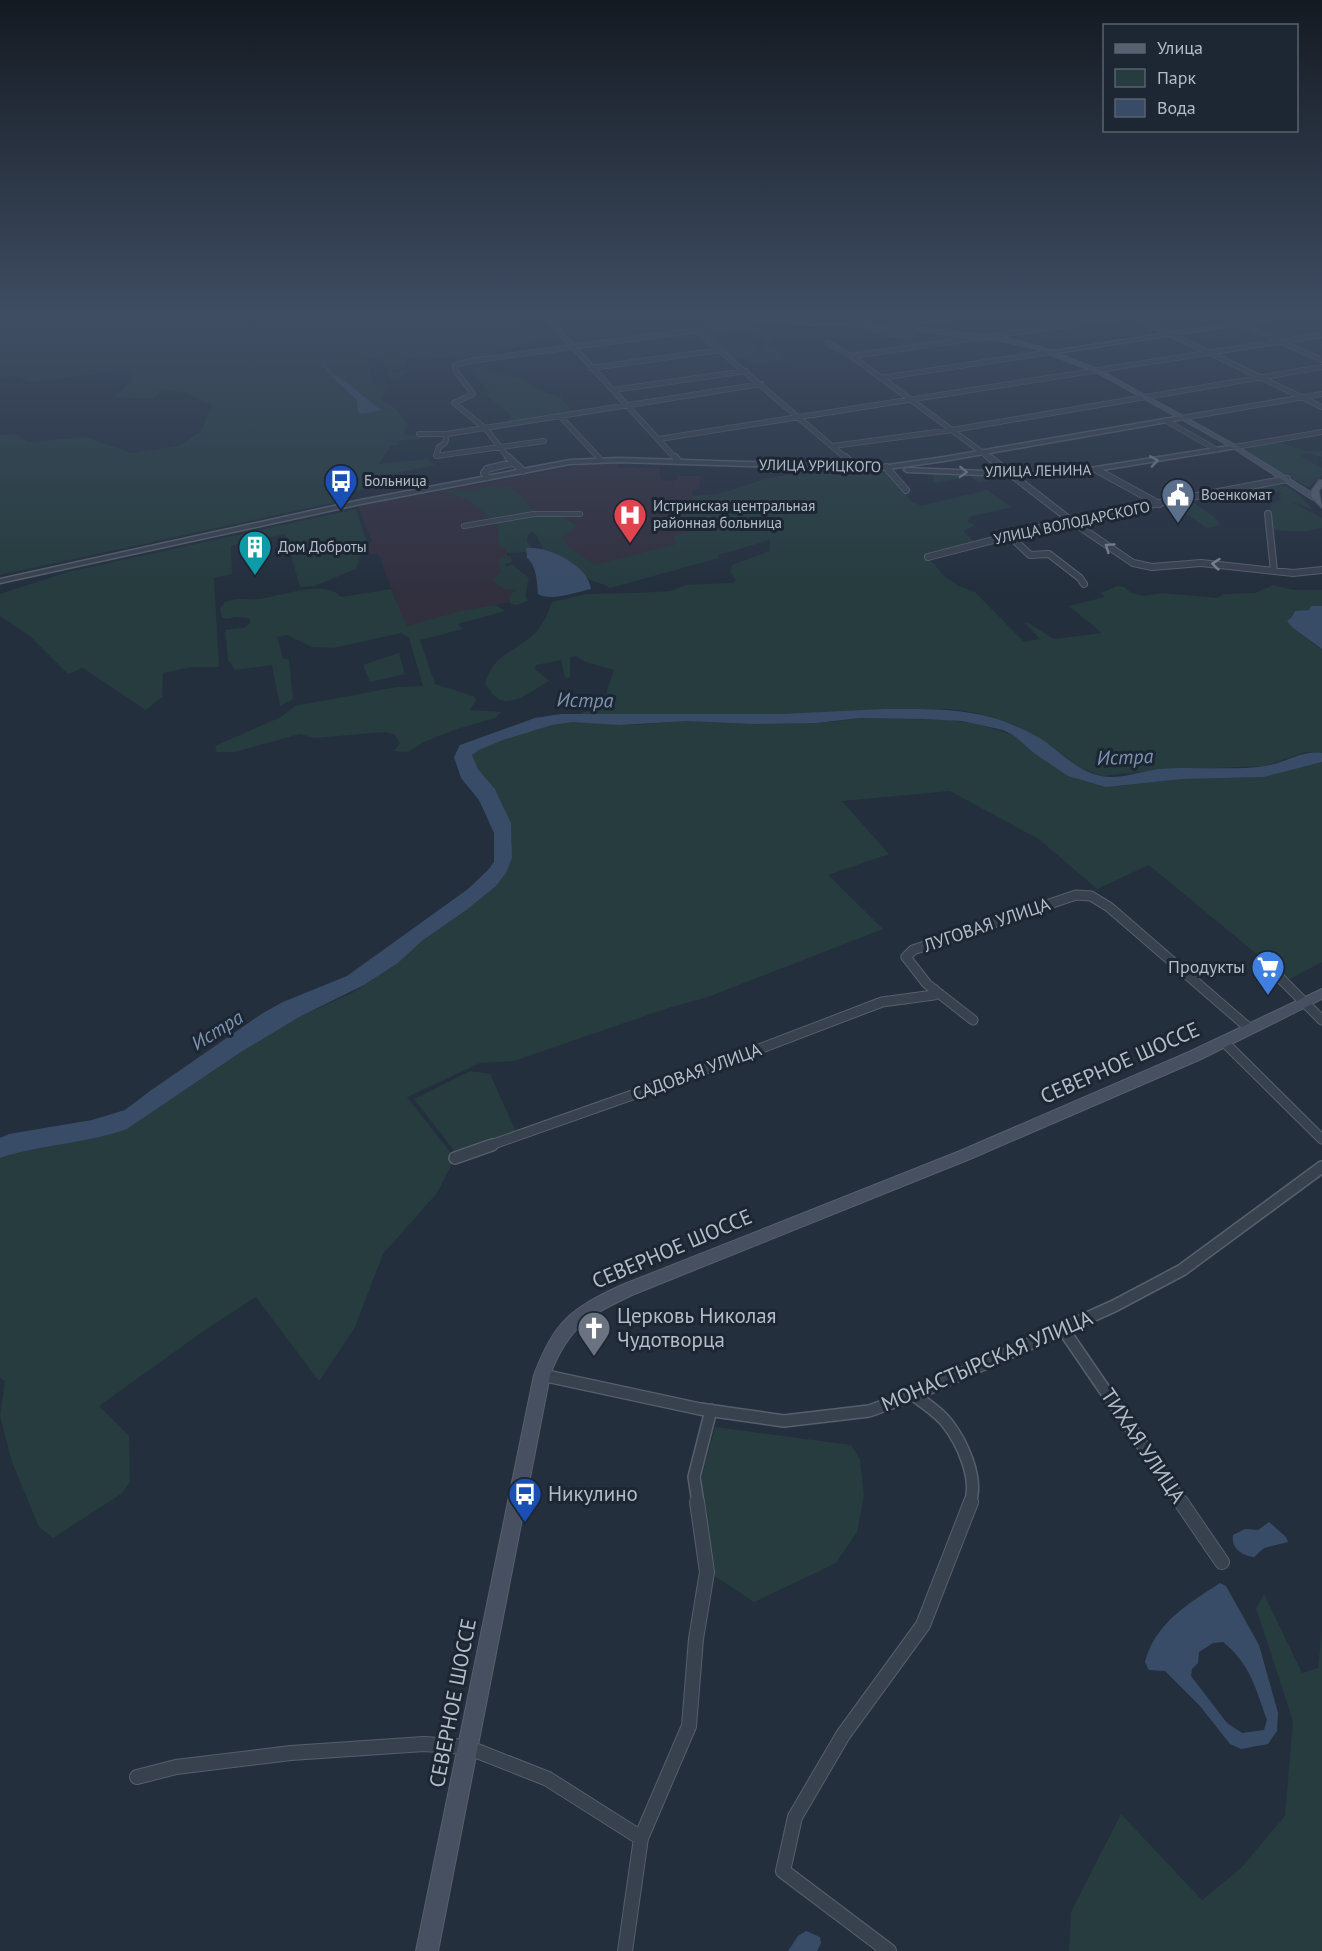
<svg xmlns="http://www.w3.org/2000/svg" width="1322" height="1951" viewBox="0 0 1322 1951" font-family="'PT Sans',sans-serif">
	<rect width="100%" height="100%" fill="#242f3e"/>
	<path fill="#32303f" d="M592,463H618L617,467L659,468L661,480L676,481L679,476H700L699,489L692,490L694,502L672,508L718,555L607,583L528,518L506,553L511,561L501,563L519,590L517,600L406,626L378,553L369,554L367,549L366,544L372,542L358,506Z"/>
	<path fill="#263c3f" d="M0,316H536L524,319L528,324L524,325L526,328L548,329L555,334L551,338L469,359L454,356L421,360L411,357L406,360V367L393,371L394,373L411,369L398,380L392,381L386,371L390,368L385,367L382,357L367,358L373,384L386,383L381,399L396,409L407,423L404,435L442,436L399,441L398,445H391L379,464L427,459L435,465L387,475L395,484L390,483L352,492L350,499L0,575V435L16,434L28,442L86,437L131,453L179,446L201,431L212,406L185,392L159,390L154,399L114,397L134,378L124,370L31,382L15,376L0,378Z
		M754,325L776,341L767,343L751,330L719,335L730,344L745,339L751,340L755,347L753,349L760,352L769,346L789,360L753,365L743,357L735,359L702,332Z
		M923,332L974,338L905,348L895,343L913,340Z
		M475,366L519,378L536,389L560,397L571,410L559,414L512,421L510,414L486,395L490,393L468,367Z
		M1277,442L1305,451H1322V457L1308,453L1299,455L1322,468V476L1309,487L1287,477L1241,448Z
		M791,469L887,473L912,502L922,506L987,490L1011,507L969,517L968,522L975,525L963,531L975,542L947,549L928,557L945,577L959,586L975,592L1024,642L1040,639L1025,623H1028L1054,639L1102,633L1069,606L1105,597L1101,593L1117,586L1124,587L1131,593L1143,596L1162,593L1218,598L1223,594L1255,593L1273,585L1294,590H1322V606L1293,614L1291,618L1312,643L1322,649V753L1305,752L1265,766L1159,770L1102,776L1081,768L1039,738L1018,726L977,713L950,709L781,714H579L608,705L607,691L614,670L586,662L576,656L570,657V677L565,678L561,660L536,665L535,669L549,681C535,688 513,709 497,698C493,695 488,688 485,684C493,654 513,653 533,635C542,627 548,614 552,602L586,594L638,593L671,591L685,585L733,583L736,580L730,572L732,565L770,551V540L718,555L719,558L610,588C603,583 595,583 588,578C572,566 565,557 544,551L536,534L532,532L528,535L527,540L531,547L526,548L527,552L506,553V547H499L498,525L470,501L445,491L460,489L469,492L491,485L499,488L507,485L522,497L533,511L541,515L561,516L577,526L562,538L568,546L595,565L677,544L673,536L693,531L672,508L693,502L692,496C700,495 709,495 717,494C742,488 764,476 791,475Z
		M933,473L1004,475L979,483L970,476L934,483Z
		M1272,484C1292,486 1300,495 1312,509L1289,501L1322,518V528L1302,532L1273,530L1270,514L1271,504L1282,499L1278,497L1282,493L1262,489L1234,494L1231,492Z
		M1191,501L1213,516L1221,525L1206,528L1173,504Z
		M356,509L366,539L356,569L314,586L300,587L285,534L231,546L232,574L214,578L219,667H192L163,673L162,697L146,710L83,668L68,674L30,636L0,616V594L68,572Z
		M511,556L512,562L505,564L506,566L513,565L529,578L525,596L528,601L516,605L510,603L509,596L516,590L502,588L492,580L501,572L498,559Z
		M391,589L407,626L461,611L495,605L505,611L458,624L463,629L420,640L435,684L473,696L476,700L470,710L501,712L495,718L454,730L424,742L408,752L394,751L400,743L395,735L385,732L315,738L300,734L235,752H217L215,746L281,717L295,706L397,687L423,686L409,638L401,633L333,648L312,647L287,635L277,637L283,658L289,660L293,699L280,706L272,665L235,670L228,660L225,630L243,628L251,623L249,618L236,617L226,619L222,617L220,608L225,602C239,597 244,600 258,599C278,597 326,578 341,597Z
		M399,653L405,674L370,682L363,665Z
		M860,718L950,720L977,724L1013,735L1035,754L1068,776L1116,786L1183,779L1264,777L1322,762V962L1288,980L1149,865L1097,889L1040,840L950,791L842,801L889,854L828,875L883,929L705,998L668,1008L514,1061L480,1063L407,1097L455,1158L437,1193L383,1254L355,1327L319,1381L256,1297L205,1330L99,1406L129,1436L130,1482L121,1494L53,1538L39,1527L12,1462L0,1415L5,1381L0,1378V1158C42,1144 86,1144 127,1129L241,1052L301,1016L352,993L398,963L423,940L465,911L512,845C513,829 504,804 495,790C488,778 475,770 472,755C488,741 550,723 571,722C589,721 608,725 626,725C648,725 669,721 690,721C747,721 804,728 860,718Z
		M470,1071L490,1074L517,1134L456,1153L414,1099Z
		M715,1427L851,1445L860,1459L864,1496L857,1532L836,1563L754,1602L713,1575L701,1480Z
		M1264,1594L1302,1673L1318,1668L1322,1631V1951H1069L1071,1912L1121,1814L1202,1900L1240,1869L1285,1816L1293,1721L1256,1608Z"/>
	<path fill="#394c67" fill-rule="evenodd" d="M876,328L917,333L918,334L909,341L868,332Z
		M337,375L381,410L362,414L358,412L357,400L331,376Z
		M526,548C548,546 588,565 591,589C576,592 552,602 538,594C537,583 537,566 527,558Z
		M1311,606H1322V649L1292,627L1287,621L1291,618L1295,611L1309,610Z
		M885,709C941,709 985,707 1036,736C1058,748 1075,771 1101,776C1120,780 1141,771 1160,769C1195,766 1231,771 1265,766C1286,763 1301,750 1322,753V762L1264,777L1183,779L1106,787L1068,776L1035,754L1013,735L1003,730L962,721L922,719L860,718L817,723L755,724L688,721L619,725L573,722L552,725L503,740L479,750L472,755L478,769L495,789L511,823L512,858L506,873L496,886L465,911L423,940L398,963L364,985L301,1016L241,1052L127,1129C86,1144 42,1144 0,1158V1138L9,1134L92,1120L125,1110L150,1091L263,1013L283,1002L347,976L468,889L488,870L494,862V833L479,800L461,778L454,757L460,745L535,718L561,714H781Z
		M1269,1522L1286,1537L1288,1542L1264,1548L1254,1557C1242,1555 1231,1549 1233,1535L1245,1529L1258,1530Z
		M1220,1583L1226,1586L1259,1645L1278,1713L1277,1731L1268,1744L1241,1749L1230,1744L1200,1706L1165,1671L1149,1670L1145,1662C1155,1623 1188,1604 1220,1583ZM1223,1642C1251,1665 1255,1687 1267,1720L1264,1730L1242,1733L1227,1723L1191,1676L1192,1669L1198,1663L1199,1652L1213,1643Z
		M806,1931L820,1937L821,1943L817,1951H788L798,1936Z"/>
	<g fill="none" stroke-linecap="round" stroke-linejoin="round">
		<path stroke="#394c67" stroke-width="1.5" d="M323,364L333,376"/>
		<defs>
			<path id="pedestrian" d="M464,526L534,514H580"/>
			<path id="minor-far4" d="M545,316L676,459
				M860,316L872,324
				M1133,316L1322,407
				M1224,316L1322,360
				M797,317L807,316
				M891,326L963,316
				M697,331L847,459
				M828,343L853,357L991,459
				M852,356L1131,316
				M591,368L720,350
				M881,378L1051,352
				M613,390L746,371
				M560,416L600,459
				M1182,418L1322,394
				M1165,420L1217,450
				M419,434H447L761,384
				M447,434L445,443L439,447L436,456L544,441
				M659,439L1322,335
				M833,446L952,430L1322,367
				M1235,447L1322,432
				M509,459L486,429L454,403L473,394L455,370V365L470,361L764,321"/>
			<path id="minor-far3" d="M508,457L523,471
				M675,457L678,461
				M845,457L859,469
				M989,457L1070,520L1133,563L1152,567L1201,563L1293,573L1322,570
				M886,467L906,490
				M1097,470L1159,504
				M487,477L484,473L487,469L512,463
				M1268,514L1274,571
				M1010,536L1030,555L1049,554L1080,578L1084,584
				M928,557L1070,520L1287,479"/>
			<path id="minor-far2" d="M1279,977L1322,1020
				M973,1020L927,984L906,957L913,950L1076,895L1091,896L1109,907L1250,1029
				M1224,1042L1322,1139
				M488,1146L720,1064L882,1002L934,995V989"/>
			<path id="minor-far1" d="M455,1158L492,1145
				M1063,1329L1182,1503
				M542,1375L700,1409L784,1421L869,1411L914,1395L1063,1329L1114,1306L1182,1270L1322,1167
				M914,1395C925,1404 939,1412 947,1423C962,1442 979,1479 970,1503
				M698,1503L694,1477L711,1410"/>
			<path id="minor" d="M1181,1502L1222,1562
				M137,1777L176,1767L291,1753L424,1744L467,1747L548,1779L641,1838
				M625,1951L641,1838L689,1726L696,1639L707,1572L697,1502
				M889,1951L783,1871L795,1817L843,1735L923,1625L971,1502"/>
			<path id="tertiary" d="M1279,316H1291L1051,354L1048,352Z
				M1182,416L1184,417V419L944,461L881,470L619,462L570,464L361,504L0,583V579L361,500L570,460L619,458L881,466L944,457Z
				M1235,445L1238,447L1237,448L1071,475L1010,476L907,472L904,470L907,468L1010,472L1071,471Z"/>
			<path id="secondary" d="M735,316L764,319L891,324L1002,337L1037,346L1100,370L1237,446L1320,498L1313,500L1233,448L1096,372L1033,348L1002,341L891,328L764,323Z
				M1322,989V999L1199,1060L970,1159L632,1295C588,1316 568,1327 550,1375L438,1951H416L534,1375C555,1321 570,1309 622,1285L960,1151L1189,1052Z"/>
			<path id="primary" d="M1319,480H1322V487L1319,491L1322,508L1312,498L1311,491Z"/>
		</defs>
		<use href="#pedestrian" stroke="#565f6c" stroke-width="6"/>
		<use href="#minor-far4" stroke="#565f6c" stroke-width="6"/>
		<use href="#minor-far3" stroke="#565f6c" stroke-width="8"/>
		<use href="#minor-far2" stroke="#565f6c" stroke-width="11"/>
		<use href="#minor-far1" stroke="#565f6c" stroke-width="14"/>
		<use href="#minor" stroke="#565f6c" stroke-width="16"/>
		<use href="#tertiary" stroke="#565f6c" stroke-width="3"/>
		<use href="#secondary" stroke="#565f6c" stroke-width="2"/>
		<use href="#primary" stroke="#414a57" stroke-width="2"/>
		<use href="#pedestrian" stroke="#38414e" stroke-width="4.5"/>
		<use href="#minor-far4" stroke="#38414e" stroke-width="4.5"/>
		<use href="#minor-far3" stroke="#38414e" stroke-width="6"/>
		<use href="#minor-far2" stroke="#38414e" stroke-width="9"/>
		<use href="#minor-far1" stroke="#38414e" stroke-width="11"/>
		<use href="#minor" stroke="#38414e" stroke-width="14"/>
		<use href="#tertiary" fill="#38414e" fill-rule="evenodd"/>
		<use href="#secondary" fill="#465061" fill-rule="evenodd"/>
		<use href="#primary" fill="#56606e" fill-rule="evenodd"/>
	</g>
	<defs><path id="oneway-chevron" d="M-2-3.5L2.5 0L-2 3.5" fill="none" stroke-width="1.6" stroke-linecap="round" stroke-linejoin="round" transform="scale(1.5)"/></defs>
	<g stroke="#7c8592">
		<use href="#oneway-chevron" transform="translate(1154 461) rotate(-9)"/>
		<use href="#oneway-chevron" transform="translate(963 472) rotate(2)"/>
		<use href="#oneway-chevron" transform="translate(1109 547) rotate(-145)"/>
		<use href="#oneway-chevron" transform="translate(1216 564) rotate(-174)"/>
	</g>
	<linearGradient id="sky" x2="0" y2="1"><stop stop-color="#141a22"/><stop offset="0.54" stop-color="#3f4d63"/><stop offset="1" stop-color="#3f4d63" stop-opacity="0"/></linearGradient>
	<rect width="1322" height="589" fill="url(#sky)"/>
	<defs>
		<symbol id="bus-pin" viewBox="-11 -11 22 30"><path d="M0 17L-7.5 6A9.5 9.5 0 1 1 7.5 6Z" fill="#1a4fb4" stroke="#1d2633"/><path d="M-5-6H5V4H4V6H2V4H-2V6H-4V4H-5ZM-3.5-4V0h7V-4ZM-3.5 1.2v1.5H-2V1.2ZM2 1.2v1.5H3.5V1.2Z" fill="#fff"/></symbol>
		<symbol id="civic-pin" viewBox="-11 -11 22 30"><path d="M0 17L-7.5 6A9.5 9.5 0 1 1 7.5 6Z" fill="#5c6f8a" stroke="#1d2633"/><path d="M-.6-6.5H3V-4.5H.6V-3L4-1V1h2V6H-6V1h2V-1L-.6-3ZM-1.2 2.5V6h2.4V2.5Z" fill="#fff"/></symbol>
		<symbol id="hospital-pin" viewBox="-11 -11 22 30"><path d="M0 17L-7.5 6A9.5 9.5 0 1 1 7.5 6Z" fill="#e0444e" stroke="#1d2633"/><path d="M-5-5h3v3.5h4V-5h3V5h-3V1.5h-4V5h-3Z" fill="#fff"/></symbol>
		<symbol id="building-pin" viewBox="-11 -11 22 30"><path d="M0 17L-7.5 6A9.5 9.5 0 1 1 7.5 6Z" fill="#0f9aa8" stroke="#1d2633"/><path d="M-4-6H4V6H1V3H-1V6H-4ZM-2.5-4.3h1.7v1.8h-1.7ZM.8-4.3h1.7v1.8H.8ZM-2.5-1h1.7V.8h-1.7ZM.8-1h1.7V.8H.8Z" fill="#fff"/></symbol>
		<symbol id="supermarket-pin" viewBox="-11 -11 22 30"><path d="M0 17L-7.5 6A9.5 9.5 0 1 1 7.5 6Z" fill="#3f7fe0" stroke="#1d2633"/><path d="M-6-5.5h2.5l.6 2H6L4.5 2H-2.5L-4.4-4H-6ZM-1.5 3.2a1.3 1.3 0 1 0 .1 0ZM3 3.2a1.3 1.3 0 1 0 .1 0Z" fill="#fff"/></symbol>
		<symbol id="church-pin" viewBox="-11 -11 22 30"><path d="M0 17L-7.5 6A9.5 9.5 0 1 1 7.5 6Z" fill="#6b7280" stroke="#1d2633"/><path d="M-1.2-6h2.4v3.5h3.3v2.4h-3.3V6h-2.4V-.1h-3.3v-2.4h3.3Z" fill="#fff"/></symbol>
	</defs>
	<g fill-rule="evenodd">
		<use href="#bus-pin" x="322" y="462" width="38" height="52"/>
		<use href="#civic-pin" x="1159" y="476" width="38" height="52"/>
		<use href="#hospital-pin" x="611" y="496" width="38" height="52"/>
		<use href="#building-pin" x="236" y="528" width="38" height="52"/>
		<use href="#supermarket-pin" x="1249" y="948" width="38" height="52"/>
		<use href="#church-pin" x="575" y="1309" width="38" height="52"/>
		<use href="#bus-pin" x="506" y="1475" width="38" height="52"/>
	</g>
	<g text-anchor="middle" stroke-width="6" stroke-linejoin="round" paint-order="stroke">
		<g font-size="15" fill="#b4bcc9" stroke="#1d2633">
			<text transform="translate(820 466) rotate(1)" y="5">УЛИЦА УРИЦКОГО</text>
			<text transform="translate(1038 471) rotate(-1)" y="5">УЛИЦА ЛЕНИНА</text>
			<text transform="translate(1072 523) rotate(-12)" y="5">УЛИЦА ВОЛОДАРСКОГО</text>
		</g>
		<g font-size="15" fill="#b4bcc9" stroke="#1d2633" text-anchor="start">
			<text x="364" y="486">Больница</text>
			<text x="1201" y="500">Военкомат</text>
			<text x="653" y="511">Истринская центральная<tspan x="653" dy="17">районная больница</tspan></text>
			<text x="278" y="552">Дом Доброты</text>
		</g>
		<g font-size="18" fill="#b4bcc9" stroke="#1d2633">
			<text transform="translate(987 925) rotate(-19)" y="6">ЛУГОВАЯ УЛИЦА</text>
			<text transform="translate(697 1072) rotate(-20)" y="6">САДОВАЯ УЛИЦА</text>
		</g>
		<g font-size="18" fill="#b4bcc9" stroke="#1d2633" text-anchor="end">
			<text x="1245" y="973">Продукты</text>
		</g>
		<g font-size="20" font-style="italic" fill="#7c92b1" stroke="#1d2633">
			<text transform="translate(585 700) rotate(1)" y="7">Истра</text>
			<text transform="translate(1125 757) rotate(-2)" y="7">Истра</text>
			<text transform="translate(217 1030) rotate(-32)" y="7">Истра</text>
		</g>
		<g font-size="21" fill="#b4bcc9" stroke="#1d2633">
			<text transform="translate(1120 1063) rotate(-24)" y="7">СЕВЕРНОЕ ШОССЕ</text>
			<text transform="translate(672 1249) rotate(-23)" y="7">СЕВЕРНОЕ ШОССЕ</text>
			<text transform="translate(987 1361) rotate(-23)" y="7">МОНАСТЫРСКАЯ УЛИЦА</text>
			<text transform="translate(1143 1446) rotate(56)" y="7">ТИХАЯ УЛИЦА</text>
			<text transform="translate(453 1703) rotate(-79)" y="7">СЕВЕРНОЕ ШОССЕ</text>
		</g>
		<g font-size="21" fill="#b4bcc9" stroke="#1d2633" text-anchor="start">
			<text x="617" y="1323">Церковь Николая<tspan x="617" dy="24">Чудотворца</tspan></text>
			<text x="548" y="1501">Никулино</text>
		</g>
	</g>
	<rect x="1103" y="24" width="195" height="108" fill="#1d2633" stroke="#59626f" stroke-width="1.5"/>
	<rect x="1115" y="44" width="30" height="9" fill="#56606e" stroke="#59626f" stroke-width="1.5"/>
	<text x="1157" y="54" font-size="18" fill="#b4bcc9">Улица</text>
	<rect x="1115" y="69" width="30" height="18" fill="#263c3f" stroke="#59626f" stroke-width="1.5"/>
	<text x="1157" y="84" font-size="18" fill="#b4bcc9">Парк</text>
	<rect x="1115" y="99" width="30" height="18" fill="#394c67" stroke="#59626f" stroke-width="1.5"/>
	<text x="1157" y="114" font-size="18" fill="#b4bcc9">Вода</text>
</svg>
